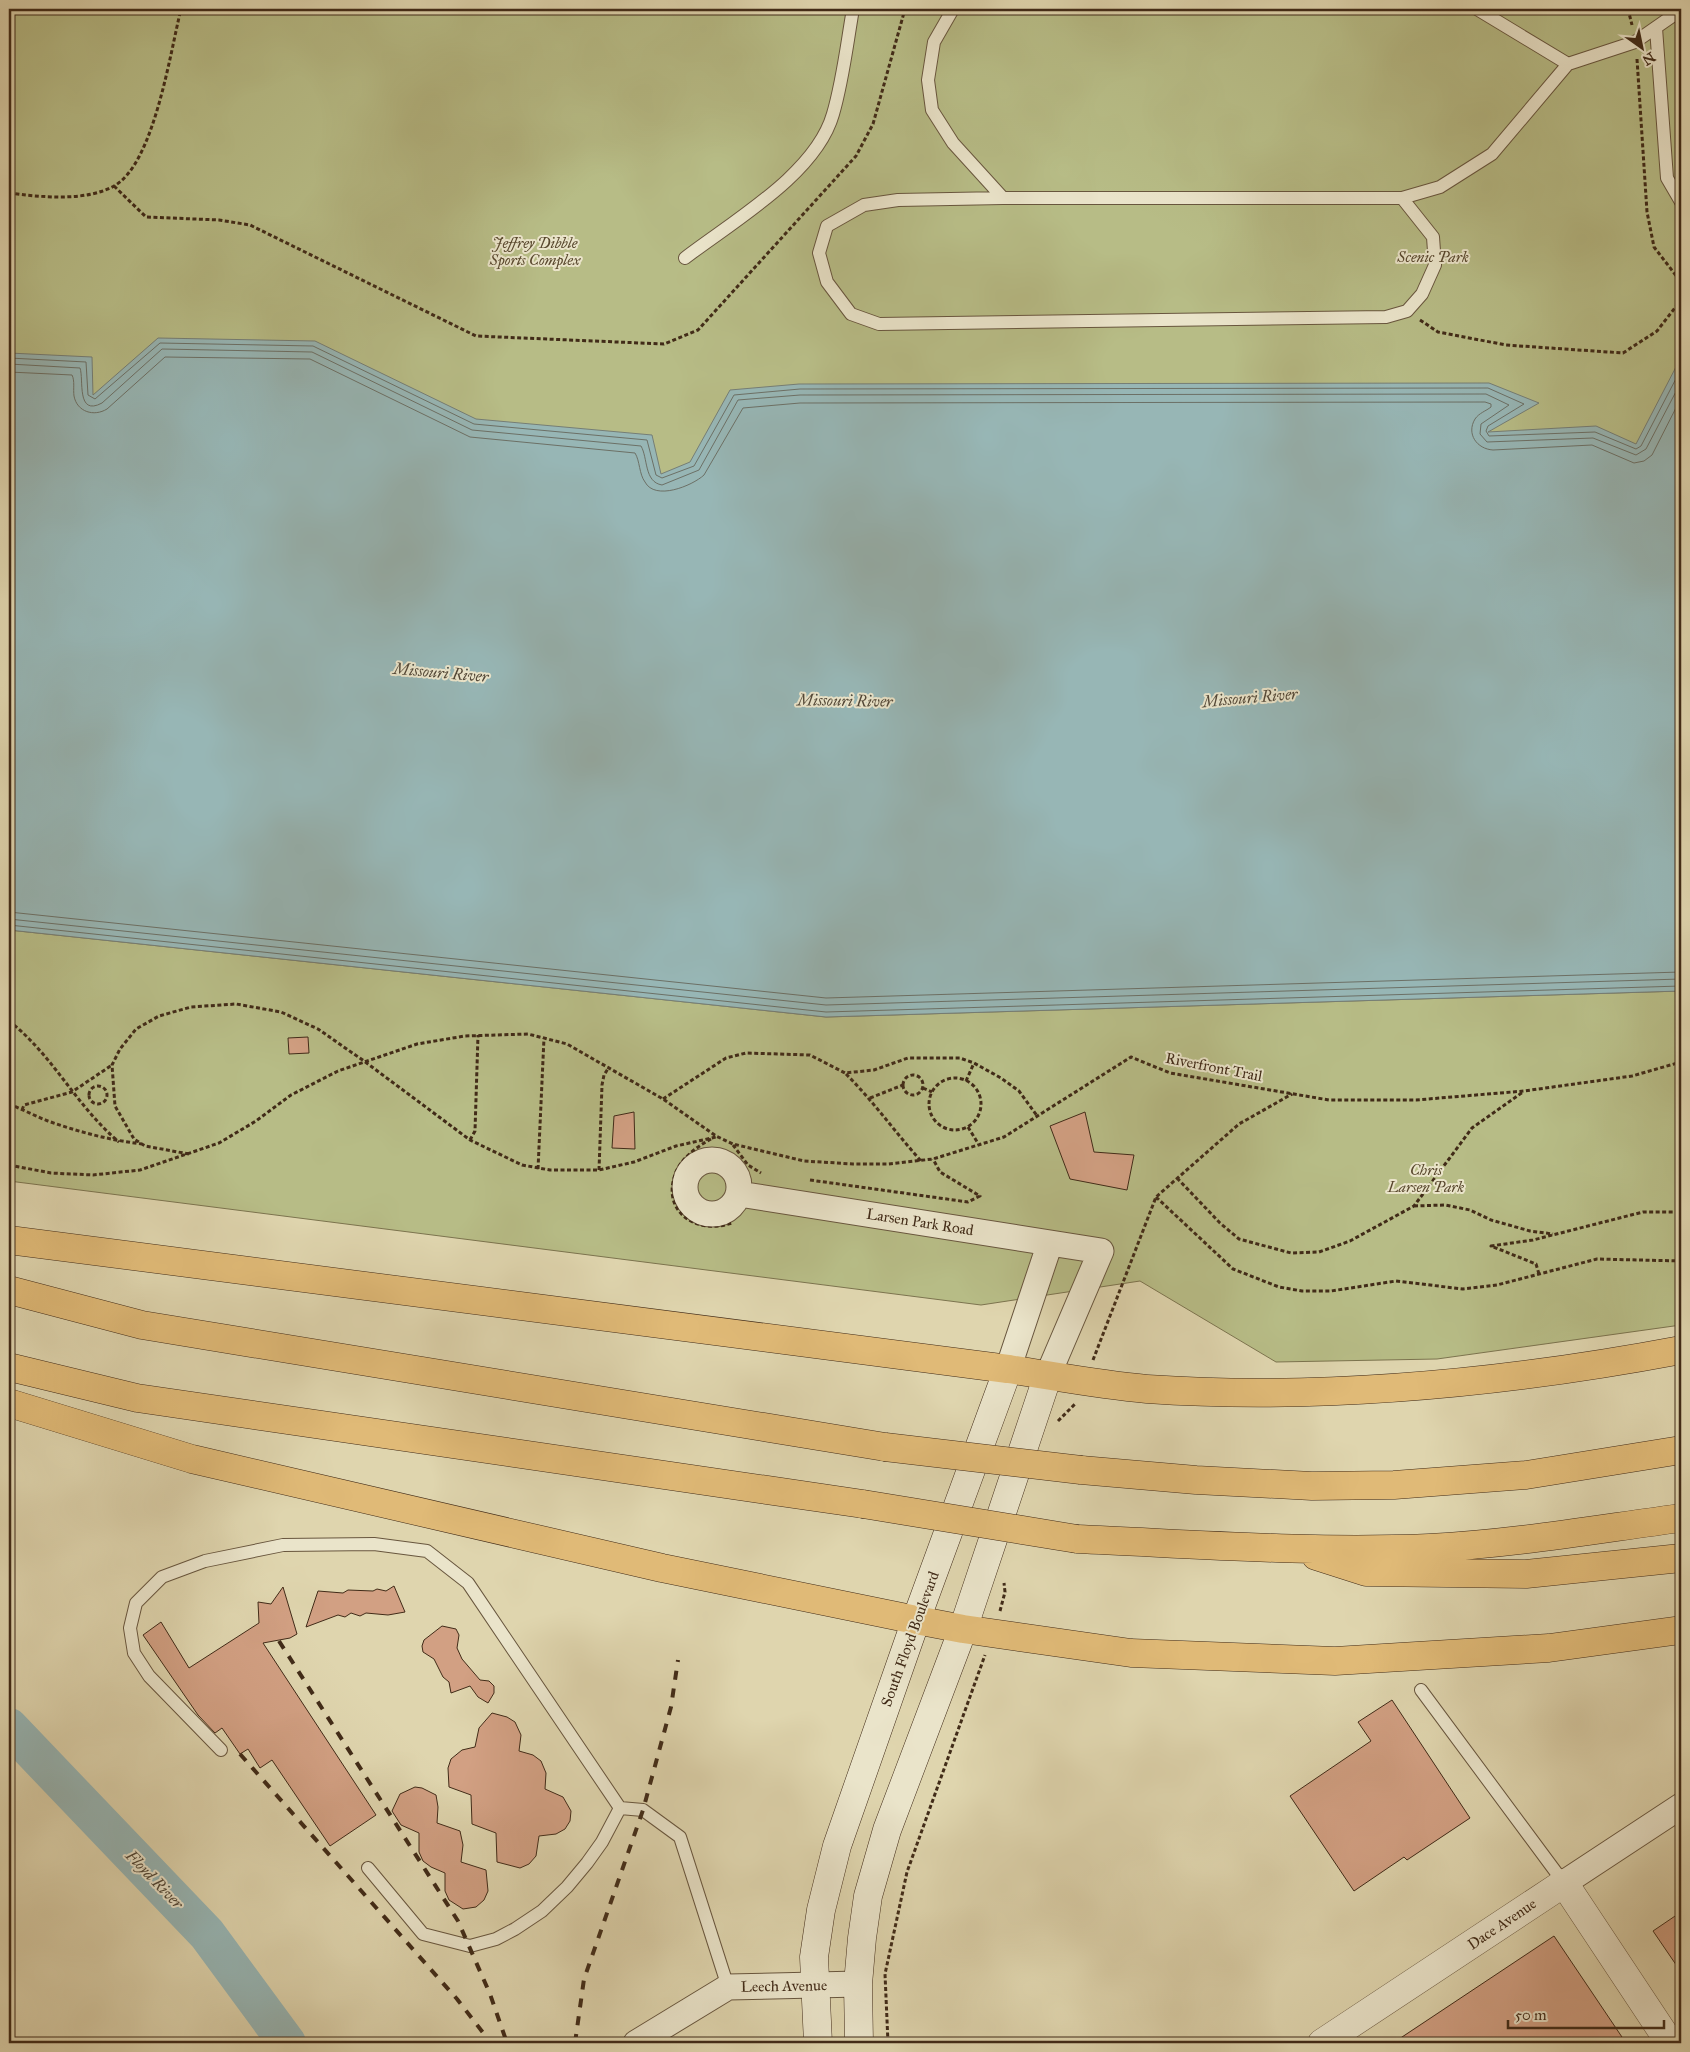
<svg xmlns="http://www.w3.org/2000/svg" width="1690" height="2052" viewBox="0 0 1690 2052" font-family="'IM FELL Great Primer',serif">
	<rect width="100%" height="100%" fill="#dfd5ae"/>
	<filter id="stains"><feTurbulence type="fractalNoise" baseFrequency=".004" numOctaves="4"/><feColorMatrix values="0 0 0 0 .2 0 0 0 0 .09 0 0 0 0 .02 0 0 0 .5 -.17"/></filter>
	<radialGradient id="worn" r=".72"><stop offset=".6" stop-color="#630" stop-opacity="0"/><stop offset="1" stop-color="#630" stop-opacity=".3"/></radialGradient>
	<path fill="#b7bc86" stroke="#7c744f" d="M9,9H1681V509L734,491L9,434Z
		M9,930L826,1017L1681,991V1325L1437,1359L1276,1362L1140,1281L981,1305L9,1181Z"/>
	<path fill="#97b6b5" stroke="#757e76" d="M158,338L315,341L476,419L652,435L661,474L690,462L730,390L799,384L1489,383L1539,403L1488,432L1596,426L1636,444L1677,365L1681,364V991L826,1017L9,930V353L92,357L93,395Z"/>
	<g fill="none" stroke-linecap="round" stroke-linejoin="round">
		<path stroke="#6c7066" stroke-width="1" d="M9,358L86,362L88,395L95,399L160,343L313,346L474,424L647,440L656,475L662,478L694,466L734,395L800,389L1488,388L1524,404L1488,426L1486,431L1489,436L1595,432L1636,449L1641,446L1681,369
			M9,364L80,368C84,379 76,417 102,403L162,349L312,352L472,430L641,446C648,458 644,482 662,485L699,470L738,400L800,395L1486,394L1509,405L1481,424L1480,434L1487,442L1593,438L1636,455L1646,449L1681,382
			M9,372L72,375C75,381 73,389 74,396C77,412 94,417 107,409L165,357L310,359L470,437L635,453C640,461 639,474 645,482C655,501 692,486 704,475L743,408L800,403L1485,402L1491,404V407C1486,411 1479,413 1475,419C1466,434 1477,449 1493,450L1592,445L1634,463L1644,461L1652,455L1681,398
			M9,912L826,998L1681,972
			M9,919L826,1005L1681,979
			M9,925L826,1012L1681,986"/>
		<path stroke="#97b6b5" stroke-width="38" d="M9,1727L207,1934L287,2043"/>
	</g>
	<path fill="#d2a083" stroke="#412b18" d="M308,1037L309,1053L289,1054L288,1038Z
		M634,1112L635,1149L612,1148L614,1116Z
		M1085,1112L1094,1152L1134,1155L1127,1190L1070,1179L1050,1126Z
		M394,1586L405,1612L388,1615L366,1613L360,1616L351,1613L345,1617L338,1615L306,1627L318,1591L343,1593L348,1590L373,1591L377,1589L386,1591Z
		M283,1587L297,1634L290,1638L263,1643L376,1815L330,1846L272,1760L260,1768L248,1749L240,1754L222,1728L215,1733L198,1715L143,1635L161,1622L189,1668L259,1623L258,1602L271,1604Z
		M442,1626L456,1629L459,1635L457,1648L462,1659L480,1680L489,1681L494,1686V1693L488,1703L478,1697L470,1686L451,1693L449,1682L443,1677L434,1659L423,1652L422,1646L424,1640Z
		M1392,1700L1470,1818L1407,1860L1404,1857L1354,1891L1290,1796L1371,1741L1358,1722Z
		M492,1713L507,1717L515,1722L521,1735L519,1751L533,1755L541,1761L546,1773L545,1789L563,1797L571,1811L570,1821L565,1829L556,1834L539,1836L536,1856L529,1864L520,1868L497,1862L496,1833L472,1824L471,1795L449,1787L448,1768L451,1759L462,1750L475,1747L479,1728Z
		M415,1787L422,1788L436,1795L438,1807L437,1823L460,1831L463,1845L461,1862L486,1870L488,1891L484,1900L476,1907L463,1909L449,1900L445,1891V1873L431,1867L423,1861L419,1852V1833L401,1825L392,1811L400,1794Z
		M1681,1912V1972L1653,1931Z
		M1554,1936L1626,2043H1393Z"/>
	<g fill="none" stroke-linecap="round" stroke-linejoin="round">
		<defs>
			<path id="service" d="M953,9L934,42L928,80L932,110L953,143L1003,198H1402L1440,187L1492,154L1568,64L1635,42L1681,10
				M1477,9L1568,64
				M1656,28L1667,178L1681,202
				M1003,198L898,200L864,205L827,226L819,253L827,282L851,314L879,324L1386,317L1407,311L1422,294L1435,265L1433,237L1402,198
				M685,258C733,221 816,174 833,114C843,80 847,43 853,9
				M1421,1690L1564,1883
				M221,1750L149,1676L134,1653L130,1628L136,1603L162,1577L205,1561L283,1545L374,1544L427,1551L468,1583L620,1808
				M368,1868L423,1934L470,1946L496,1939L515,1929L542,1911L567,1887L587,1863L602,1842L620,1808L643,1810L680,1837L728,1987"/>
			<path id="minor" d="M685 1187a27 27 0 1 1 54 0a27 27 0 1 1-54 0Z
				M739,1194L1101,1251L1048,1375
				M1008,1369L1050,1243
				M1564,1883L1681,1806
				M636,2043L728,1987L858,1984"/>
			<path id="tertiary" d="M1322,2043L1564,1883L1670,2043"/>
			<path id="secondary" d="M818,2043L814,1957L821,1910L837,1846L916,1620L1008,1369
				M859,2043L858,1984L862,1938L868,1896L887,1830L963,1629L1048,1375"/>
			<path id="primary" d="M1008,1369C1054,1376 1100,1385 1147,1389C1325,1401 1506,1383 1681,1350
				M916,1620L963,1629L1131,1653L1335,1661L1549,1648L1681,1630"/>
			<path id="motorway" d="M9,1240L1008,1369
				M9,1290L142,1325L885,1447
				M9,1367L137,1398L863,1504
				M9,1403L192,1459L662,1568L916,1620
				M1081,1470L1196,1480L1312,1486L1394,1485L1526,1475L1681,1450
				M1077,1539C1194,1544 1312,1553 1429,1548C1513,1544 1598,1529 1681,1518
				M1316,1556L1366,1572L1526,1574L1681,1558"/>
		</defs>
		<use href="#service" stroke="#68563e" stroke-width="14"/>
		<use href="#minor" stroke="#68563e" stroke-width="27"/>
		<use href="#tertiary" stroke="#68563e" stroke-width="29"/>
		<use href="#secondary" stroke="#412b18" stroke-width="29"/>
		<use href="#primary" stroke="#412b18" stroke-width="29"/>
		<use href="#motorway" stroke="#412b18" stroke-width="29"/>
		<path stroke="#412b18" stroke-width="3" stroke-dasharray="4 2.5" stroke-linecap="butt" d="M1628,9L1632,25
			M1637,59L1647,212L1654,247L1681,282
			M114,186L146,217L219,220L250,225L476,336L664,344L698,330L856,156L873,124L905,9
			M9,193C40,197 85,202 114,186C154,164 170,53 181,9
			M1420,320L1438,332L1506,345L1623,353L1657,331L1681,300
			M9,1021C53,1055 76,1106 119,1142
			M846,1074C873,1101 895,1132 921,1161
			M903 1085a10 10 0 1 1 20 0a10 10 0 1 1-20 0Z
			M929 1104a26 26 0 1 1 52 0a26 26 0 1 1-52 0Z
			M966,1081L974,1063
			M89 1095a9 9 0 1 1 18 0a9 9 0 1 1-18 0Z
			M923,1088L932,1092
			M870,1098L903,1085
			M663,1099L726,1058L746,1053L810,1055L845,1073L874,1070L908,1058H960L974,1063L1001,1078L1019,1091L1038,1117
			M9,1104C22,1109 35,1116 48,1121C79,1132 109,1140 142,1144
			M22,1110L24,1105L72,1092L112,1065
			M968,1127L979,1145
			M711,1139C698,1146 684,1156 677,1170C659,1209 694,1236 732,1223
			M470,1140L475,1131L478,1035
			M733,1145L748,1165L761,1173
			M189,1154L145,1146L134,1139L115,1106L112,1065L120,1049L136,1029L159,1016L191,1007L236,1004L281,1012L318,1029L364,1061L470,1140L522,1165L550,1170H599L634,1162L676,1146L716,1137
			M9,1165L51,1173L93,1175L140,1170L219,1143L256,1121L291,1095L338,1071L417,1044L465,1036L528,1034L567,1044L663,1099L716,1136L733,1144L804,1161L853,1164H888L933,1159L1004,1137L1131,1057L1170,1073L1329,1100H1416L1524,1091L1632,1076L1681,1062
			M538,1169L544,1038
			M599,1170L602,1085L604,1075L609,1067
			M1177,1178L1220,1223L1239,1239L1291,1253L1319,1252L1350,1241L1414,1206L1472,1128L1523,1092
			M810,1180L968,1202L980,1196L940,1172L933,1159
			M1156,1197L1233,1269L1279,1287L1302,1291H1331L1396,1281L1463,1289L1497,1285L1597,1259L1681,1261
			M1414,1206L1445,1205L1470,1210L1491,1220L1530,1231L1553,1234
			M1539,1274L1536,1264L1491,1246L1533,1240L1643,1212H1681
			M1093,1360L1156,1197L1239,1124L1292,1094
			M1058,1421L1076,1403
			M1000,1611L1005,1592L1004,1583
			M888,2043L885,1974L907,1872L985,1655"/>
		<use href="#service" stroke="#eae4ca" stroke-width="12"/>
		<use href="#minor" stroke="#eae4ca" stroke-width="25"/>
		<use href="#tertiary" stroke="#eae4ca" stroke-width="28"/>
		<use href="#secondary" stroke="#eae4ca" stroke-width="28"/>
		<use href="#primary" stroke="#e0ba77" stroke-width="28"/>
		<use href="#motorway" stroke="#e0ba77" stroke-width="28"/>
		<path stroke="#412b18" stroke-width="4" stroke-dasharray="9 9" stroke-linecap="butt" d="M279,1641L458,1921L490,1994L507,2043
			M240,1754L457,1999L491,2043
			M575,2043L584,1979L643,1810L671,1707L678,1660"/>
		<defs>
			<path id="motorway-bridge" d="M885,1447L1081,1470
				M863,1504L1077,1539"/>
		</defs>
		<use href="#motorway-bridge" stroke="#412b18" stroke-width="29" stroke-linecap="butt"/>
		<use href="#motorway-bridge" stroke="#e0ba77" stroke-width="28"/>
	</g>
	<g text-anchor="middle" stroke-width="4" stroke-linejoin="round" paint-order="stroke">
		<g font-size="15" font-style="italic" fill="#59482e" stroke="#eae4ca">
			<text x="535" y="248">Jeffrey Dibble<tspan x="535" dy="17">Sports Complex</tspan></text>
			<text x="1433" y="262">Scenic Park</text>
			<text x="1426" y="1175">Chris<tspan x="1426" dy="17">Larsen Park</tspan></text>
		</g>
		<g font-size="15" fill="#412b18" stroke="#eae4ca">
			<text transform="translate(1214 1067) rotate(11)" y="5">Riverfront Trail</text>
			<text transform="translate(920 1222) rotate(9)" y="5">Larsen Park Road</text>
			<text transform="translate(910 1639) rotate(-70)" y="5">South Floyd Boulevard</text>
			<text transform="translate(1502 1924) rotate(-34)" y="5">Dace Avenue</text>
			<text transform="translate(784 1986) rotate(-1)" y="5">Leech Avenue</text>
		</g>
		<g font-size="16" font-style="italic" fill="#524737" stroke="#eae4ca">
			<text transform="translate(441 672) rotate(5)" y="6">Missouri River</text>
			<text transform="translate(1250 697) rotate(-5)" y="6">Missouri River</text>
			<text transform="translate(845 700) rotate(1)" y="6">Missouri River</text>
			<text transform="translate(155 1879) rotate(46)" y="6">Floyd River</text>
		</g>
	</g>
	<rect width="1690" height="2052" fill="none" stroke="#dfd5ae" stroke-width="30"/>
	<rect x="10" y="10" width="1670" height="2032" fill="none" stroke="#412b18" stroke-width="2.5"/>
	<rect x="15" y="15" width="1660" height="2022" fill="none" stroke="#412b18"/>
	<g transform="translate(1642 48) rotate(147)" stroke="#eae4ca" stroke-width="4" paint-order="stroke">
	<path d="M0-4L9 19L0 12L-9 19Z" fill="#412b18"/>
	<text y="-8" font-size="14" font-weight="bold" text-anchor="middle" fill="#412b18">N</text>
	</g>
	<path d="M1508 2020v8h156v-8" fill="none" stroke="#412b18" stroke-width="2.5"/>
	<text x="1515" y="2020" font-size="15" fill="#412b18" stroke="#eae4ca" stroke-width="4" paint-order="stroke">50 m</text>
	<rect width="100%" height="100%" filter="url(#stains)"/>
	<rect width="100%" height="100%" fill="url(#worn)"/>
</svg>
